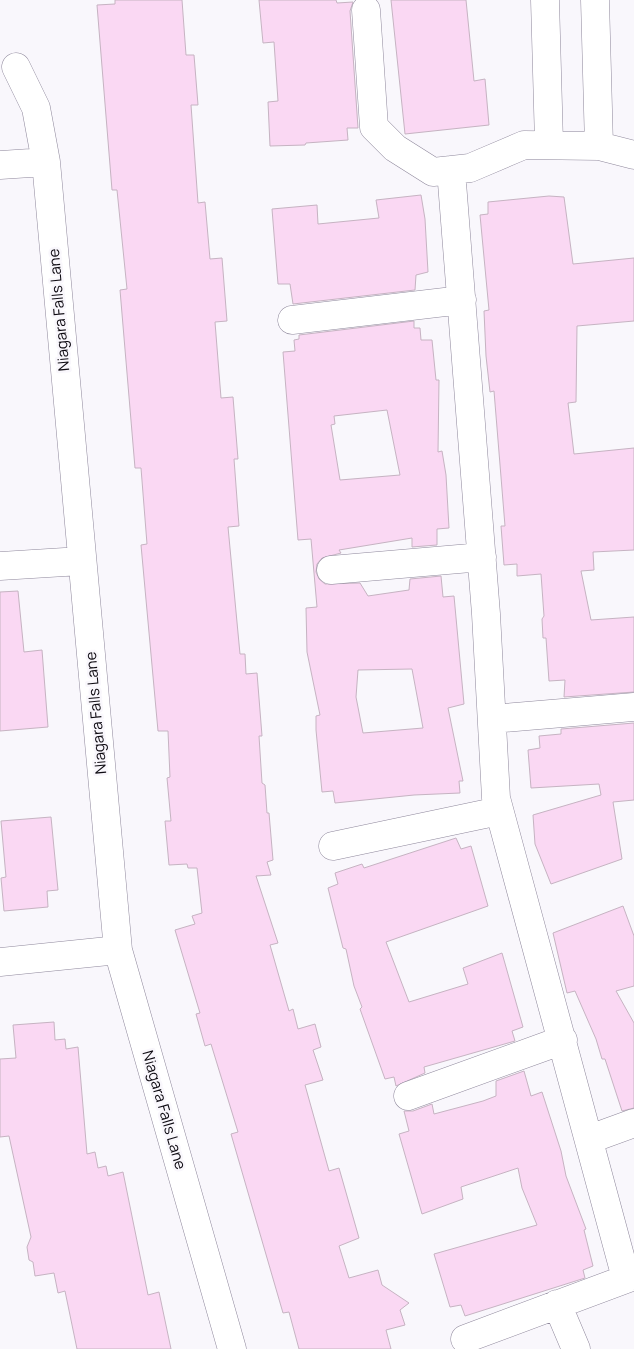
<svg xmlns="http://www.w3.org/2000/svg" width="634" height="1349" viewBox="0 0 634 1349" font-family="Manrope,sans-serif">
	<rect width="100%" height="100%" fill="#f9f7fc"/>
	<path fill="#fad8f3" stroke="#c6b3c2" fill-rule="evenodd" d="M115,0H182L186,55H194L198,105H191L198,203L205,202L210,259L222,258L227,321L215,322L221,398L233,397L238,459H234L239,526L228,527L240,654H245L246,674L257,673L262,736H259L262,783L265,785L267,813H269L273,860L267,862L271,875L256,876L278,943L270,945L289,1011L293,1009L298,1029L315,1024L321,1047L313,1050L323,1080L305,1085L329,1171L339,1168L359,1238L339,1246L349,1278L378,1270L382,1285L409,1303L400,1310L405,1325L386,1330L391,1349H299L289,1312L283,1313L231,1134L238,1132L211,1044L205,1046L196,1014L200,1013L175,930L195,924L192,916L202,913L197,868H188L187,864L169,865L165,821H171L167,778L170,777L168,731H158L141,545L147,544L141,468H135L120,290L127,289L117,190H112L97,5L115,4Z
		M259,0H336L337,3L353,2L350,11L358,128H347L348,140L306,143L305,145L270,146L268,102L278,101L274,42L263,43Z
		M391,0H466L474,81L485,79L489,125L405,134Z
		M421,195L425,219L428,272L416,275L415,290L293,304L290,284H278L272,209L317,205L318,224L379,218L376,200Z
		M549,196L564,197L573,264L634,258V321L577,326L576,402L568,403L574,454L634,448V550L593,552L594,570L581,571L591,620L634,617V692L564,697L565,680L549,681L546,638H543L542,619L544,616L541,574L517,576V564L504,565L501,526H505L494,391L490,392L486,356L484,311L489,310L480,215L488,214V202Z
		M414,321V328H420L421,340H432L436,380H439L438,452L442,451L446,475L449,528L437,529V545L412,547V538L339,550L341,553L322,558L317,564L316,572L319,579L325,584L360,583L368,596L409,590L410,579L441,576L443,597L454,596L464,704L448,708L463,781H459L460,793L414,795L335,803L333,791L322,792L316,730V716L320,715L307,652L306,608L317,607L311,539L298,540L283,352L295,351L294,340L299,339V335ZM387,410L400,475L340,480L331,425L335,424L334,416ZM412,669L423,728L363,733L356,697L358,670Z
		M18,591L24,652L42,650L48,727L0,731V592Z
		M634,723V800L613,802L622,859L551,884L535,844L533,815L601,795L599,784L531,788L528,750L540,748L539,736L561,734V729Z
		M51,817L58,890L47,891L48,907L4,911L1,878L6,877L1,821Z
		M456,838L461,849L471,846L488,906L386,942L409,1002L468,984L463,968L502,953L523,1027L512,1031L515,1041L424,1067L425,1073L396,1086L394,1077L385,1079L360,1009L362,1007L354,986L346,949L343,948L328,888L338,884L335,873L362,864L364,868Z
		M623,906L634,936V986L616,991L634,1023V1108L622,1111L605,1059H602L596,1039L575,991L567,993L553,933Z
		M54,1022L55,1040L65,1039L66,1049L78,1047L87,1154L95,1152L98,1168L106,1166L108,1176L123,1172L148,1295L159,1292L171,1349H77L65,1291L58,1293L54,1273L35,1276L33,1262L29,1260L27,1247L31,1237L9,1136L0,1137V1059L16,1058L13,1025Z
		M524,1071L531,1096L542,1092L561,1151L566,1176L586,1229L584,1230L593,1266L583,1270L585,1278L465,1316L461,1305L450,1307L434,1254L537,1225L522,1188L518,1168L461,1187L463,1199L422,1214L399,1134L409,1131L404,1111H413L432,1104L434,1114L483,1101L496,1096V1081Z"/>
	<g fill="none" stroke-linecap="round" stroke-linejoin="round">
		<defs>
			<path id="minor" d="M545,0L549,143
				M595,0L599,146
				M366,10L374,127L395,148L433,172L470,168L524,145L599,146L634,155
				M16,67L36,108L46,162L118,950L232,1349
				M0,165L46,162
				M451,170L486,614L496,798L626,1278
				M292,320L462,300
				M0,566L81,561
				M331,570L482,557
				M492,719L634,707
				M333,846L499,811
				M0,962L118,950
				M408,1096L563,1040
				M590,1139L634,1123
				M557,1304L576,1349
				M465,1339L634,1276"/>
		</defs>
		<use href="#minor" stroke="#8f889c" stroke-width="29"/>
		<use href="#minor" stroke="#fff" stroke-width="28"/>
	</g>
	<g text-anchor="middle" stroke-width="5" stroke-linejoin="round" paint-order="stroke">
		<g font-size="15" fill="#0d0a11" stroke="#f9f7fc">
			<text transform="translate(59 310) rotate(-95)" y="5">Niagara Falls Lane</text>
			<text transform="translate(96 713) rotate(-95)" y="5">Niagara Falls Lane</text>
			<text transform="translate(164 1110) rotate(74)" y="5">Niagara Falls Lane</text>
		</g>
	</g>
</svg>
